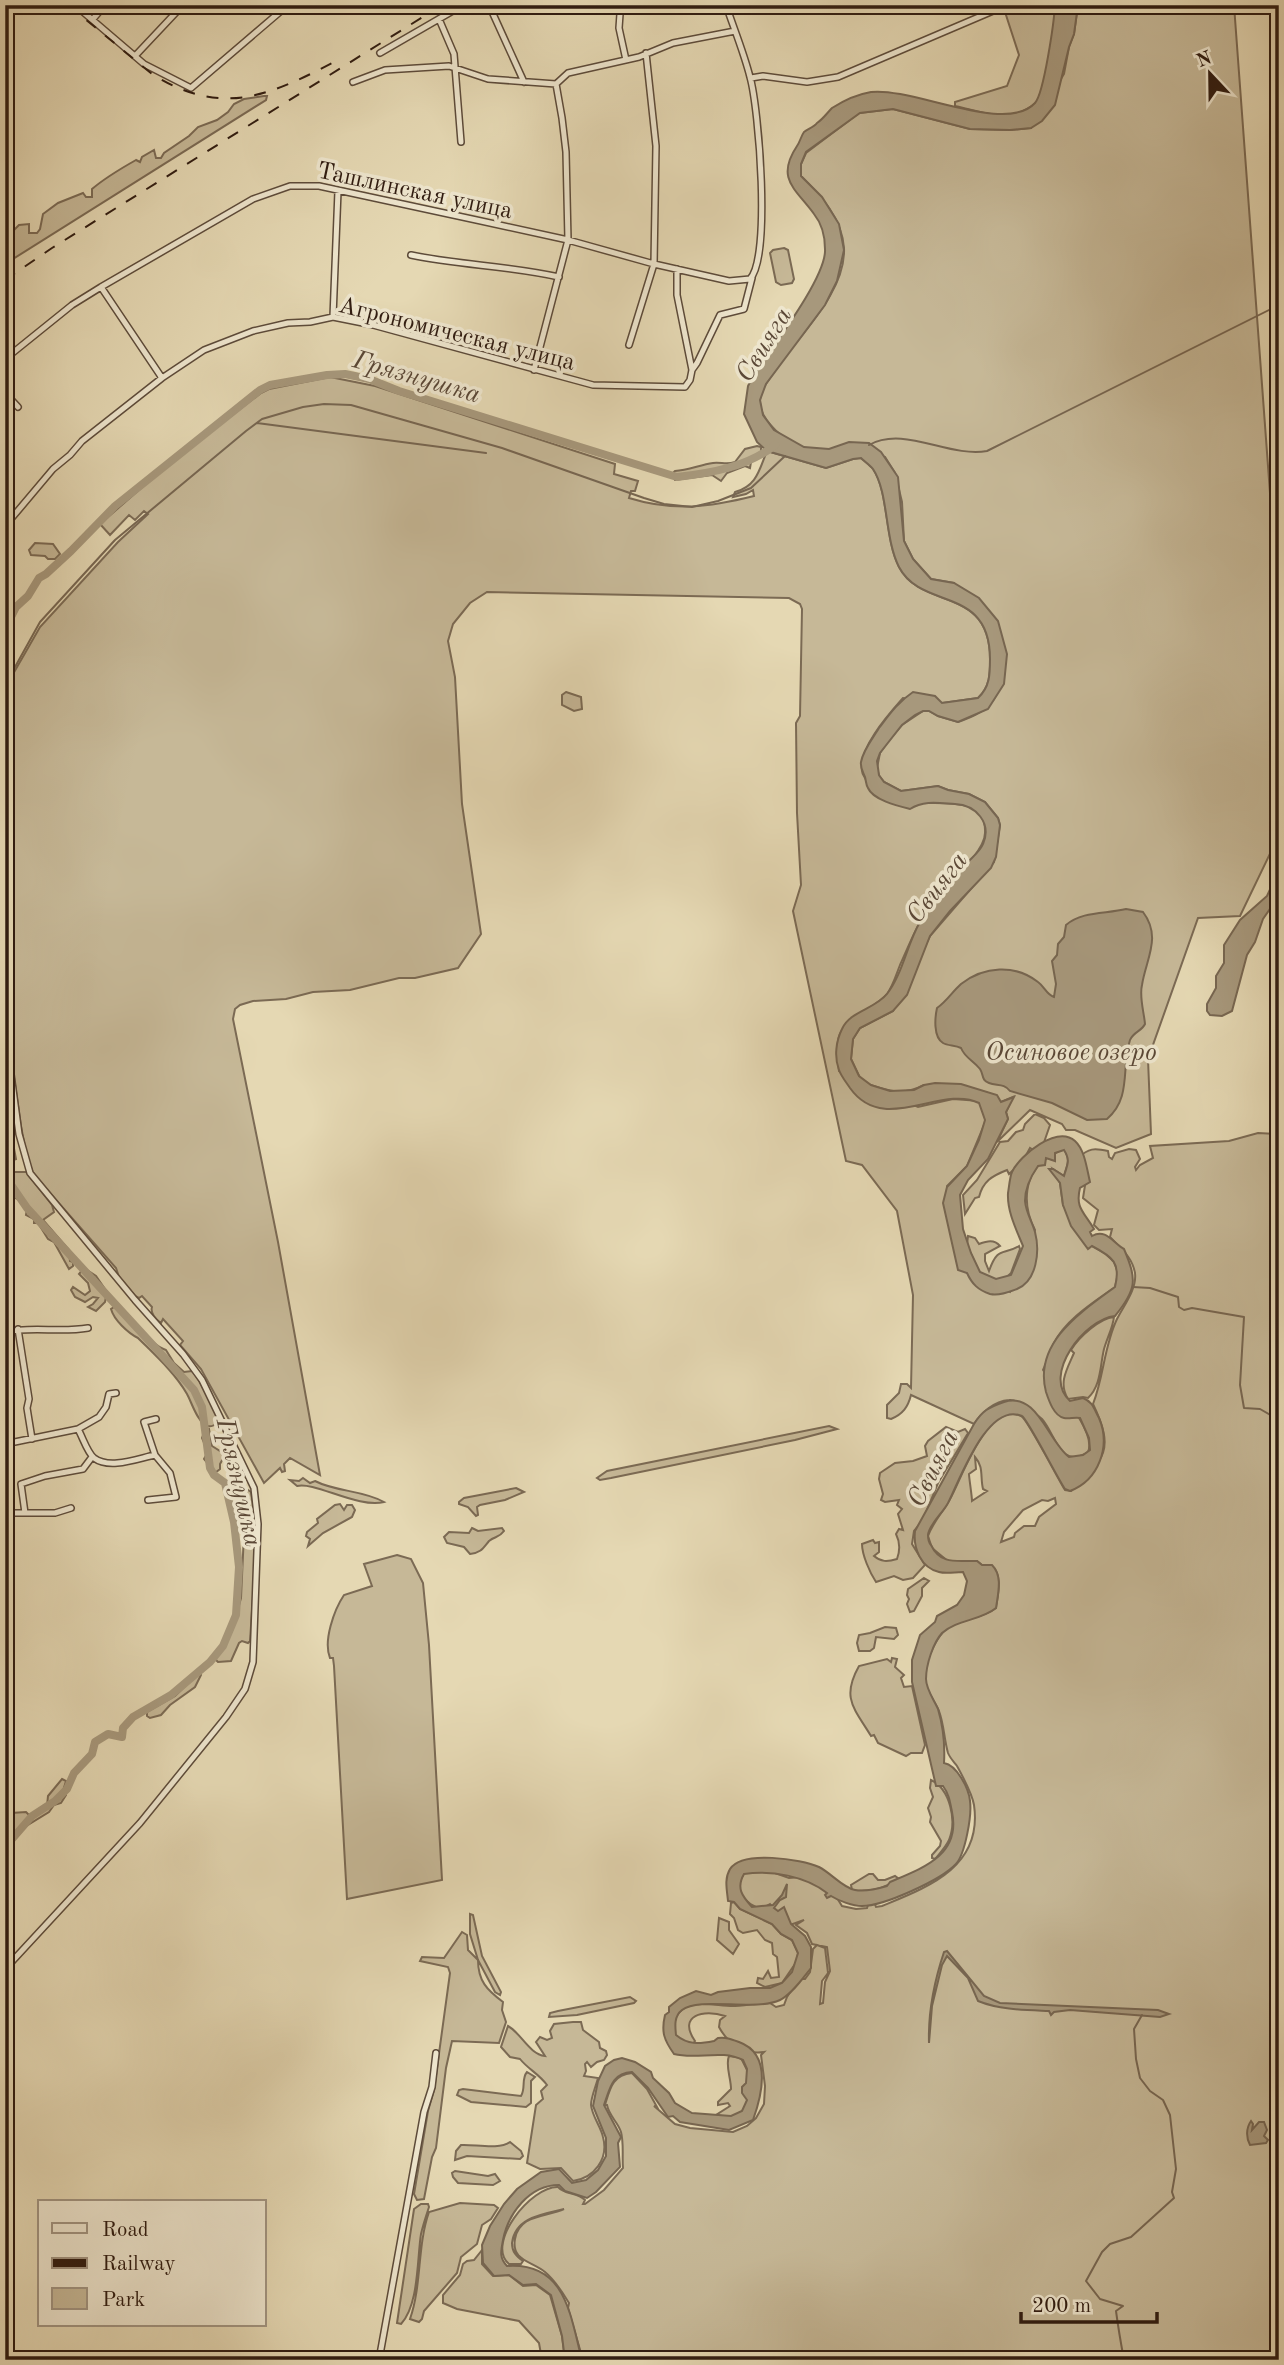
<svg xmlns="http://www.w3.org/2000/svg" width="1284" height="2365" viewBox="0 0 1284 2365" font-family="'Old Standard TT',serif">
	<rect width="100%" height="100%" fill="#e5d8b3"/>
	<filter id="stains"><feTurbulence type="fractalNoise" baseFrequency=".00286" numOctaves="4"/><feColorMatrix values="0 0 0 0 .2 0 0 0 0 .09 0 0 0 0 .02 0 0 0 .5 -.17"/></filter>
	<radialGradient id="worn" r=".72"><stop offset=".6" stop-color="#630" stop-opacity="0"/><stop offset="1" stop-color="#630" stop-opacity=".3"/></radialGradient>
	<path fill="#c6b897" stroke="#7b6a54" stroke-width="2" fill-rule="evenodd" d="M1010,5H1055C1054,25 1052,76 1044,92C1036,108 1016,117 998,115C984,114 969,109 955,106V102L1007,86L1019,55L1005,12Z
		M1078,5H1234L1279,615V835L1240,916L1198,918L1148,1059L1151,1134L1116,1148L1075,1130H1066L1062,1124L1030,1110L997,1142L1008,1119L1006,1112L1013,1097L1001,1102L924,1085C902,1097 884,1090 862,1082L851,1059L853,1039L860,1028L893,1011L930,936L994,862L1000,825L998,818L985,802L969,794L948,790L938,786L901,791L884,782L879,776L877,768L880,753L889,740L902,725L923,711H929L938,716L958,722C999,709 999,693 1006,654L954,583L931,579L913,559L904,541L902,502L895,473L885,457C869,455 853,452 837,451C827,450 814,453 805,450C788,443 759,421 760,401C760,389 771,377 777,368C800,334 846,292 844,248C842,218 821,196 801,176V164L806,153L859,113L893,109L970,129L1010,130L1031,128L1064,74L1069,47L1074,34Z
		M264,96H267L266,100L5,264V239L19,225L29,224V233H37L40,229L43,214L58,203L83,193L86,197H92V189C105,178 120,169 136,160L140,162L142,157L154,150L156,158H161L164,153L189,136L198,127L217,120L228,112L234,104L244,99Z
		M784,248L788,250L794,279L792,283L781,285L776,282L770,253L773,250Z
		M330,377L375,386L615,464L614,474L638,481L635,491H631L629,498C674,512 710,507 754,496L753,490L746,494L733,497L735,492C757,486 759,470 767,451L826,468L853,459L861,458C864,461 870,465 873,469C889,493 884,537 899,567C922,611 990,585 990,659C990,674 990,687 978,698L942,703L903,698C889,714 858,748 862,771C862,774 865,777 866,780C868,788 874,795 882,799C907,813 988,784 985,833C985,852 948,884 935,900C919,919 910,943 900,965C896,975 893,986 887,994C881,1001 874,1005 866,1010C837,1026 834,1039 839,1071L918,1107L953,1099L980,1101L987,1118L967,1166L947,1186L967,1273L1010,1292L1035,1230C1022,1205 1023,1173 1049,1157C1055,1154 1057,1151 1064,1149C1071,1161 1067,1164 1064,1176L1053,1169L1060,1183L1063,1205L1092,1246L1106,1254L1114,1262L1118,1273L1115,1287C1094,1302 1066,1319 1054,1343C1050,1352 1047,1361 1043,1370C1056,1388 1097,1431 1088,1452C1060,1470 1056,1435 1042,1419C1041,1418 1035,1414 1033,1413C1027,1408 1018,1399 1009,1400C994,1401 981,1413 974,1424L911,1395C908,1407 903,1414 891,1419L887,1418V1405L899,1393L901,1384H907L911,1388L913,1295L897,1211L862,1165L846,1161L793,911L801,885L797,813L796,723L800,716L802,609L800,604L789,598L487,592L470,603L453,624L448,641L455,677L462,804L481,934L458,968L415,978H399L350,990L313,992L286,999L253,1001L240,1005L235,1009L233,1019L278,1242L320,1475L290,1458L284,1464L285,1471L282,1472L280,1468L264,1483L201,1369L180,1345L183,1341L163,1319L161,1323C156,1320 150,1313 152,1307L142,1296L139,1298L135,1296L119,1277L116,1268L34,1175L27,1158L21,1126L5,1015V688L40,627L118,542L148,514L144,511L135,520L129,515L110,535L100,524L171,462L261,393L269,389Z
		M757,446L761,447V452L751,462L750,468L745,466L727,473L721,481L712,475L675,480L672,474L675,471C688,470 700,465 713,463C721,462 727,465 735,462L745,449Z
		M35,543L53,544L60,554L55,559H48L45,556L31,555L29,550Z
		M566,692L581,697L582,709L574,711L562,705V695Z
		M1035,1114L1044,1118L1050,1125L1042,1148L1035,1151L1030,1148L1023,1161L1009,1174L1007,1170C992,1176 983,1181 979,1197L975,1198L965,1214L963,1195L977,1180L1000,1142L1008,1141L1016,1132L1023,1130L1025,1124Z
		M1258,1133L1279,1134V2360H583L568,2308L569,2303C562,2292 556,2281 545,2272C532,2261 511,2261 515,2239C516,2232 521,2225 527,2221C538,2215 553,2214 564,2209C543,2214 515,2217 512,2243C512,2252 516,2256 523,2261L521,2264H509C485,2244 531,2186 558,2187C565,2195 577,2192 585,2200L583,2204H585L604,2190L623,2168C622,2157 624,2143 621,2132C618,2122 609,2116 607,2105H605C610,2089 612,2075 632,2073L647,2089L657,2107L654,2106L675,2124L690,2128L733,2132L747,2126L756,2118L764,2104L765,2086L761,2055L764,2052C745,2055 728,2044 719,2027L720,2020L725,2016C704,2009 677,2015 695,2041L692,2045C685,2043 678,2042 675,2035C672,2029 673,2024 675,2019C685,1995 716,2007 735,2006C745,2006 756,2003 767,2001L776,2007L784,2005L787,1997L799,1979H805L810,1972L813,1949L817,1945L825,1948L828,1973L822,1981L820,2004L823,2003L825,1982L830,1971L827,1947L812,1944L807,1933L796,1925L804,1920L790,1925L782,1912L776,1911L770,1904C755,1914 744,1900 737,1887L746,1869L775,1873L789,1878L801,1877L812,1881L837,1898L842,1906L856,1909L867,1908L869,1902H874L876,1907L882,1906C928,1887 983,1867 974,1805C972,1793 963,1777 957,1766C954,1762 950,1758 948,1753C944,1739 944,1724 939,1711C935,1702 927,1691 925,1682C923,1668 932,1647 940,1636C952,1618 980,1621 996,1608C998,1594 1003,1576 992,1566L982,1565L977,1561L949,1562L932,1548L928,1536C933,1522 943,1512 950,1499C962,1478 987,1401 1021,1416C1027,1418 1058,1479 1065,1490L1071,1491C1105,1459 1115,1450 1093,1404C1104,1376 1104,1346 1117,1319C1124,1305 1137,1289 1135,1273C1132,1256 1120,1248 1110,1237L1112,1229L1099,1230L1094,1225L1098,1210L1083,1198L1086,1179L1078,1158C1089,1148 1094,1148 1108,1151L1109,1157L1112,1159L1115,1153L1129,1149L1136,1150L1140,1159L1135,1167L1136,1170L1140,1165L1153,1158L1150,1146L1229,1141ZM975,1457C984,1467 980,1477 983,1489L987,1491L972,1501C972,1496 969,1478 969,1474L976,1469ZM1055,1498L1056,1504L1039,1517L1035,1526H1024L1015,1533L1014,1537L1001,1542L1004,1532L1023,1510L1042,1500L1048,1501Z
		M5,1137L12,1138L16,1159L8,1162V1168L13,1172H26L52,1205L54,1212L43,1220L69,1250L70,1261L73,1262V1266L69,1269L54,1242L48,1239L38,1223H34V1219L26,1215L27,1209C21,1201 16,1195 5,1197Z
		M968,1236L975,1238L979,1244C987,1241 994,1239 1000,1246L985,1254V1261L989,1271C998,1246 1002,1256 1019,1246L1020,1249L1011,1273L1007,1277L995,1281L979,1272L967,1245Z
		M84,1268L96,1276L107,1292L105,1302L96,1311L88,1307L93,1304L98,1298L93,1297L85,1302L75,1297L71,1290L73,1287L85,1295L90,1291L88,1283L79,1274Z
		M114,1307C135,1315 148,1345 166,1350L174,1363L184,1372L192,1371L194,1373L214,1404L220,1419L218,1423C215,1425 211,1427 208,1426C197,1422 192,1403 187,1394C175,1373 155,1355 138,1338C128,1333 114,1320 111,1309Z
		M1114,1317C1113,1327 1107,1338 1104,1349C1100,1366 1101,1386 1088,1398L1083,1397L1068,1399C1058,1383 1067,1369 1074,1353L1071,1350C1079,1337 1100,1318 1114,1317Z
		M829,1426L837,1429L795,1440L611,1478L600,1480L597,1478L607,1471Z
		M946,1427L958,1432L965,1429L968,1433L938,1483L923,1520L914,1531L912,1544L925,1565L913,1578L903,1580L894,1576L876,1582C870,1573 862,1555 862,1544L873,1540L875,1543L879,1542V1552L874,1556C881,1562 887,1562 897,1559C900,1551 900,1542 896,1534L899,1529L903,1530L898,1514L902,1509L897,1505L899,1500L885,1502L881,1500L883,1494L879,1479L880,1473L895,1463L913,1461L927,1456L925,1446L928,1441Z
		M209,1429L212,1446L223,1453L224,1457L220,1464V1469L215,1473H211L209,1465L204,1459L208,1452L202,1438L205,1430Z
		M303,1478L310,1483L315,1481C336,1492 363,1490 384,1502C359,1509 314,1481 297,1486L290,1480L299,1481Z
		M244,1487L251,1492L255,1517V1565L250,1641L248,1643L242,1641L239,1643L231,1661L218,1662L215,1659L232,1631L241,1598L244,1533L235,1501L237,1499L247,1526L250,1509L242,1489Z
		M516,1488L524,1492L505,1500L480,1505L477,1507L478,1515L476,1516L468,1507L459,1504V1502L464,1498Z
		M340,1504L344,1510L347,1505H352L355,1510L352,1517L323,1533L308,1546L310,1539L306,1536L307,1532L318,1523L317,1519L335,1505Z
		M472,1528L478,1531L502,1528L504,1531C499,1538 495,1536 489,1541C483,1548 481,1553 470,1554L464,1547L447,1543L444,1537L449,1532L469,1533Z
		M397,1555L411,1559L423,1583L429,1645L442,1880L347,1899L334,1666L333,1658H330C323,1641 334,1610 344,1595L372,1586L364,1564Z
		M924,1578L929,1581L922,1588V1596L914,1611L910,1612L907,1604L909,1599L907,1595L908,1589Z
		M885,1627L896,1628L898,1635L894,1639L876,1637L874,1648L870,1651H859L857,1643L859,1635L870,1633Z
		M892,1658L897,1659L895,1667L904,1675L901,1678L904,1687L912,1686L925,1745L922,1753H911L906,1756L878,1743L874,1735L871,1736C854,1708 841,1698 859,1666L887,1659L891,1662Z
		M199,1673L201,1675L195,1687L170,1705L161,1715L150,1718L147,1716V1712L175,1696Z
		M62,1779L66,1781L63,1791L66,1795L61,1803L54,1805L49,1812L5,1839V1825L11,1813L26,1812L32,1818L47,1806L48,1796Z
		M931,1780C950,1789 957,1820 949,1840C946,1847 940,1853 935,1859L932,1858V1855L940,1846L941,1841L930,1822L931,1817L928,1808L933,1797L930,1788Z
		M869,1874H873L878,1880H885L895,1876L899,1879C884,1888 870,1893 852,1890L851,1885Z
		M734,1902L740,1909L772,1924L781,1934L792,1940L798,1953L797,1961L782,1983L765,1987L757,1983L758,1978L763,1979L768,1971L771,1978L779,1977L777,1957L773,1954L772,1943L765,1940L757,1930L743,1933L738,1930L734,1918L730,1914L731,1903Z
		M470,1914L473,1915L482,1956L501,1992L500,1995L495,1992L478,1960C478,1981 487,1990 503,2002L502,2010L506,2022L499,2043L452,2041L446,2068L436,2148L432,2157L424,2199L417,2200L414,2194L428,2111L434,2090L450,1973L448,1967L420,1961L422,1957L444,1958L462,1932L467,1935L468,1950L478,1960L470,1934Z
		M719,1918L729,1922V1930L739,1944L733,1954L717,1940Z
		M630,1997L636,2001L634,2003L577,2015L549,2017L550,2013L558,2011Z
		M573,2022H581L583,2030L599,2042L600,2048L606,2051L607,2055L604,2060L597,2062L591,2067L587,2062L585,2064L586,2071L584,2076L598,2078C596,2086 591,2097 591,2105C592,2116 601,2127 603,2137C609,2159 594,2178 573,2181L561,2168L540,2169L527,2163L536,2105L543,2099L541,2091L547,2085C539,2074 528,2069 520,2059L510,2057L501,2047L508,2026C521,2033 529,2054 545,2056L536,2042L540,2037L547,2040L552,2038L550,2031L554,2024Z
		M729,2056L741,2058L749,2074L750,2104L734,2118L716,2115L730,2106L728,2103L718,2105V2102L731,2089C731,2078 725,2065 729,2056Z
		M527,2072L535,2077L531,2081V2103L526,2107L471,2102L457,2095L459,2090L463,2089L521,2096C526,2088 521,2079 527,2072Z
		M510,2142L521,2151L523,2156L520,2159L467,2156L455,2160L456,2151L461,2145C474,2144 499,2150 510,2142Z
		M455,2171L488,2176L495,2174L500,2181L493,2185L458,2183L453,2177L452,2173Z
		M460,2203L494,2205L498,2208L491,2219L482,2225L477,2244L461,2257L457,2273L424,2311L422,2319L419,2322L410,2319C422,2285 417,2246 429,2212Z
		M421,2204H428L429,2207C426,2216 423,2225 421,2234C417,2259 419,2305 401,2324L397,2323L414,2209Z
		M482,2250V2264L493,2276L509,2275L523,2286L536,2285L550,2295L562,2336L565,2360H542L539,2343L519,2321L457,2309L443,2303V2295L460,2275L463,2264L467,2261L474,2260Z"/>
	<path fill="#a7987c" stroke="#776651" stroke-width="2" d="M1055,5H1078L1074,34L1069,47L1055,105L1042,121L1031,128L1010,130L970,129L893,109L860,113L806,152L801,164V176L822,197L839,224L844,250L837,281L825,305L766,384L760,400L763,415L774,430L804,447L829,449L849,442L869,443L881,452L898,477L904,541L913,559L931,579L954,583L979,598L998,621L1007,654L1004,684L988,709L958,722L938,716L929,711H923L915,715L902,725L880,753L877,761L879,775L884,782L901,791L938,786L948,790L969,794L985,802L998,818L1000,825L996,857L991,868L950,911L930,936L907,995L893,1011L860,1028L853,1039L851,1059L859,1076L871,1085L890,1091L914,1090L924,1085L935,1083L961,1084L997,1095L1001,1102L1014,1097L1006,1112L1008,1119L988,1159L968,1180L960,1195L963,1229L971,1253L980,1272L996,1279L1011,1275L1023,1246C1016,1229 1007,1211 1008,1193C1009,1187 1010,1176 1012,1172C1020,1155 1057,1125 1075,1141C1085,1150 1087,1170 1090,1182L1080,1188C1075,1208 1084,1212 1094,1229L1090,1232L1092,1236C1106,1228 1113,1243 1124,1249C1137,1280 1137,1289 1115,1316C1085,1319 1041,1375 1070,1401L1083,1398C1093,1402 1094,1409 1099,1418C1111,1446 1099,1480 1070,1491L1065,1489C1058,1479 1027,1418 1022,1416C987,1401 959,1482 948,1503C943,1513 929,1524 928,1535C928,1538 929,1543 931,1545C941,1566 959,1560 977,1561L982,1565H992C1003,1576 998,1593 996,1608C980,1621 958,1619 942,1633C933,1643 926,1665 926,1679C926,1689 934,1700 938,1709C943,1726 945,1746 944,1763C957,1765 969,1789 970,1801C972,1816 965,1854 956,1864C941,1880 884,1906 862,1906C853,1906 839,1901 831,1896L827,1898L825,1895L827,1893C805,1876 772,1870 744,1874C736,1888 742,1896 752,1907L773,1905L782,1895L787,1884L786,1897L780,1900L774,1908L778,1911L784,1907L791,1924L805,1936L811,1947V1968C803,1978 792,1994 780,2000C755,2012 700,1996 682,2010C674,2016 675,2026 676,2035C688,2045 699,2044 714,2041L718,2038C726,2037 731,2039 739,2042C772,2054 762,2095 753,2120L729,2130L680,2122L673,2116L668,2117L648,2088L632,2072C612,2073 610,2088 604,2105L621,2137L618,2143L620,2167L596,2192L587,2198L565,2191L559,2185C529,2185 508,2214 503,2240C501,2251 499,2258 507,2266C566,2262 570,2315 582,2360H565L562,2336L551,2295L536,2284L523,2285L509,2275L494,2276L483,2263L482,2245L490,2226L504,2204L517,2189L541,2172L559,2169L572,2183L586,2180L598,2170L606,2156V2138L593,2106L598,2081L605,2066L614,2060L622,2058L635,2062L651,2072L653,2078L669,2093L675,2103L692,2113L731,2116L742,2111L747,2100L742,2093V2087L746,2083L747,2069L743,2060C721,2049 697,2060 674,2054C664,2040 661,2032 665,2015L669,2012V2007L680,1998L696,1991L711,1995L718,1992L750,1988H770L782,1983L792,1972L798,1953L792,1940L781,1934L772,1924L740,1909L734,1902L728,1901C727,1890 724,1879 730,1869C742,1850 801,1859 819,1867C831,1873 843,1888 855,1890C865,1892 877,1889 887,1886L890,1882C923,1868 961,1855 952,1812C950,1802 949,1794 943,1786H936L912,1682V1660L920,1635L935,1622L937,1616L957,1605L964,1595L967,1581L963,1572C955,1572 946,1574 939,1572C921,1568 913,1548 915,1531L974,1424C982,1411 989,1407 1004,1402C1037,1391 1048,1441 1069,1457L1083,1455L1090,1450L1089,1438L1080,1418C1075,1417 1069,1419 1064,1418C1054,1416 1049,1401 1046,1392C1033,1343 1081,1312 1115,1287C1121,1263 1113,1257 1092,1246L1088,1249L1071,1226L1063,1205L1060,1183L1049,1169H1053L1064,1176C1067,1165 1071,1161 1064,1150L1055,1153V1161L1046,1158L1045,1165L1038,1166C1031,1176 1025,1189 1025,1201C1026,1213 1032,1221 1035,1232C1040,1251 1037,1281 1017,1289C1009,1292 999,1296 990,1294C978,1290 972,1284 967,1273L958,1270L943,1203L947,1187L967,1166L979,1140L985,1120L979,1103C941,1084 884,1136 850,1088C846,1082 841,1076 839,1070C834,1057 836,1041 842,1029C850,1011 875,1009 887,994C903,973 907,944 920,922C933,900 950,882 966,864C972,857 980,852 983,844C992,823 976,805 955,804C939,803 924,800 910,809C898,806 873,800 868,788C866,785 866,781 865,777C863,772 860,768 861,762C863,750 873,738 879,728C889,715 898,702 913,692L935,696L942,703L978,698C990,687 990,674 990,659C990,585 922,611 899,567C884,537 889,493 873,469C870,465 864,461 861,458L853,459L826,468L767,451L757,442L744,414L748,386L753,376C770,350 827,277 825,249C825,237 822,224 814,214C796,189 775,179 797,146C800,142 801,136 804,132C808,129 814,127 817,123C823,119 827,113 832,108C843,101 859,94 871,92C913,87 1006,135 1035,103C1044,93 1054,22 1055,5Z
		M1279,870V896L1263,919L1255,942L1247,955L1232,1011L1222,1016L1210,1015L1207,1011V1004L1216,988V976L1224,963V945L1240,920L1267,896Z
		M1126,909L1143,912C1162,937 1146,959 1142,985C1139,997 1144,1012 1145,1024C1142,1031 1133,1032 1130,1040C1121,1067 1132,1098 1107,1119L1087,1120L1052,1103L1010,1091C1004,1083 997,1086 989,1083C981,1080 984,1075 980,1069C973,1060 965,1058 961,1048C955,1045 948,1046 943,1043C933,1037 935,1017 937,1008C947,1001 952,992 961,984C984,966 1015,964 1038,982C1045,987 1046,994 1054,997L1056,984L1052,961L1057,955L1058,944L1064,937L1066,925C1082,911 1106,914 1126,909Z
		M947,1951L984,1996L1000,2003L1158,2010L1169,2014L1160,2017L1070,2010L1054,2012L1051,2015L1049,2011C1025,2010 1000,2010 978,2001L968,1978L947,1956L942,1965L932,2006L929,2043C928,2012 934,1982 944,1952Z
		M1251,2121L1253,2124L1252,2130L1259,2122H1264L1267,2130L1264,2136L1268,2140L1266,2143L1250,2145C1246,2138 1246,2128 1251,2121Z"/>
	<g fill="none" stroke-linecap="round" stroke-linejoin="round">
		<path stroke="#776651" stroke-width="2" d="M257,423L486,453
			M869,445C904,425 949,458 987,451L1279,305
			M5,685L40,622L115,540L246,431L262,419L303,407L324,404L351,405L502,448L644,498L664,504L692,507L718,501L751,488L785,456
			M1133,1287L1150,1288L1178,1297L1179,1307L1184,1310L1192,1308L1244,1317L1240,1385L1244,1408L1260,1409L1272,1416L1279,1413
			M1124,2360C1121,2344 1118,2326 1116,2311L1123,2306L1100,2299L1086,2281L1102,2252L1110,2244L1131,2237L1174,2198L1172,2192L1176,2169L1170,2115L1163,2100L1150,2091L1140,2078L1136,2059L1134,2029L1142,2015"/>
		<path stroke="#a7987c" stroke-width="8" d="M5,629L16,607L28,596L39,578L46,574L71,551L115,506L260,390L270,385L327,375L345,374L369,379L399,391L677,477C711,473 747,467 775,445
			M5,1176L27,1208L194,1390L202,1407L210,1468L214,1475L225,1483L234,1522L239,1567L236,1615L223,1646L210,1662L171,1695L133,1717L123,1728L122,1737L108,1734L95,1742L92,1754L74,1773L67,1789L55,1801L32,1816L12,1839L5,1844"/>
		<defs>
			<path id="minor" d="M75,5L144,64L191,88L288,5
				M489,5L524,82
				M618,5L620,14L619,28L626,60
				M93,19L105,5
				M439,19L454,54L461,142
				M380,53L463,5
				M135,56L183,5
				M751,78L763,76L807,82L838,77L1007,5
				M353,82L385,70L449,66L488,79L556,84L568,73L639,57L673,43L735,31
				M411,255C460,265 510,266 559,277
				M101,287L162,378
				M333,317L338,191
				M629,345L654,264L656,146L646,53
				M5,359L72,305L101,287L253,199L290,186H319L481,221L568,240L654,264L729,281L750,279C771,257 759,109 750,77C744,53 734,29 726,5
				M534,370L568,240L566,152L562,118L556,84
				M692,370L697,363L720,315L744,309L752,278
				M5,393L18,407
				M5,526L53,469L70,455L82,441L162,378L204,350L253,331L288,323L310,322L333,317L373,325L593,385L685,387L690,380L692,370L677,295V269
				M5,1030L19,1134L30,1173L135,1300L183,1354L202,1380L254,1488L258,1524L253,1662L245,1689L226,1717L140,1823L5,1969
				M18,1329L29,1399L27,1408L32,1439
				M5,1332C33,1326 60,1333 88,1328
				M78,1429C83,1438 87,1452 94,1458C110,1470 139,1458 155,1455
				M5,1444L78,1429L99,1417L106,1407L109,1394L116,1393
				M148,1500L176,1497L170,1473L155,1455L144,1422L156,1419
				M5,1513H55L71,1508
				M25,1513L21,1484L45,1476L83,1469L92,1457
				M379,2360L424,2112L432,2087L436,2053"/>
			<path id="trunk" d="M5,2352L17,2360"/>
		</defs>
		<use href="#minor" stroke="#5d4b3a" stroke-width="8"/>
		<use href="#trunk" stroke="#301c11" stroke-width="11"/>
		<use href="#minor" stroke="#eee6ce" stroke-width="5"/>
		<use href="#trunk" stroke="#e5d8b3" stroke-width="9"/>
		<path stroke="#301c11" stroke-width="2" stroke-dasharray="12 12" stroke-linecap="butt" d="M68,5L152,74C225,120 274,93 342,58
			M5,280L52,248L442,5"/>
	</g>
	<g text-anchor="middle" stroke-width="7" stroke-linejoin="round" paint-order="stroke">
		<g font-size="24" fill="#301c11" stroke="#eee6ce">
			<text transform="translate(415 190) rotate(12)" y="8">Ташлинская улица</text>
			<text transform="translate(457 333) rotate(14)" y="8">Агрономическая улица</text>
		</g>
		<g font-size="26" font-style="italic" fill="#5a4736" stroke="#eee6ce">
			<text transform="translate(763 344) rotate(-58)" y="9">Свияга</text>
			<text transform="translate(417 376) rotate(16)" y="9">Грязнушка</text>
			<text transform="translate(936 887) rotate(-52)" y="9">Свияга</text>
			<text x="1071" y="1060">Осиновое озеро</text>
			<text transform="translate(932 1468) rotate(-63)" y="9">Свияга</text>
			<text transform="translate(240 1482) rotate(77)" y="9">Грязнушка</text>
		</g>
	</g>
	<rect width="1284" height="2365" fill="none" stroke="#e5d8b3" stroke-width="28"/>
	<rect x="7" y="7" width="1270" height="2351" fill="none" stroke="#301c11" stroke-width="3.5"/>
	<rect x="14" y="14" width="1256" height="2337" fill="none" stroke="#301c11" stroke-width="2"/>
	<rect x="38" y="2200" width="228" height="126" fill="#eee6ce" stroke="#a29582" stroke-width="2"/>
	<rect x="52" y="2223" width="35" height="10" fill="#eee6ce" stroke="#a29582" stroke-width="2"/>
	<text x="102" y="2236" font-size="21" fill="#301c11">Road</text>
	<rect x="52" y="2258" width="35" height="10" fill="#301c11" stroke="#a29582" stroke-width="2"/>
	<text x="102" y="2270" font-size="21" fill="#301c11">Railway</text>
	<rect x="52" y="2288" width="35" height="21" fill="#c6b897" stroke="#a29582" stroke-width="2"/>
	<text x="102" y="2306" font-size="21" fill="#301c11">Park</text>
	<g transform="translate(1210 74) rotate(338)" stroke="#eee6ce" stroke-width="5" paint-order="stroke">
	<path d="M0-5L12 26L0 18L-12 26Z" fill="#301c11"/>
	<text y="-10" font-size="19" font-weight="bold" text-anchor="middle" fill="#301c11">N</text>
	</g>
	<path d="M1021 2312v10h136v-10" fill="none" stroke="#301c11" stroke-width="3.5"/>
	<text x="1032" y="2312" font-size="21" fill="#301c11" stroke="#eee6ce" stroke-width="5" paint-order="stroke">200 m</text>
	<rect width="100%" height="100%" filter="url(#stains)"/>
	<rect width="100%" height="100%" fill="url(#worn)"/>
</svg>
